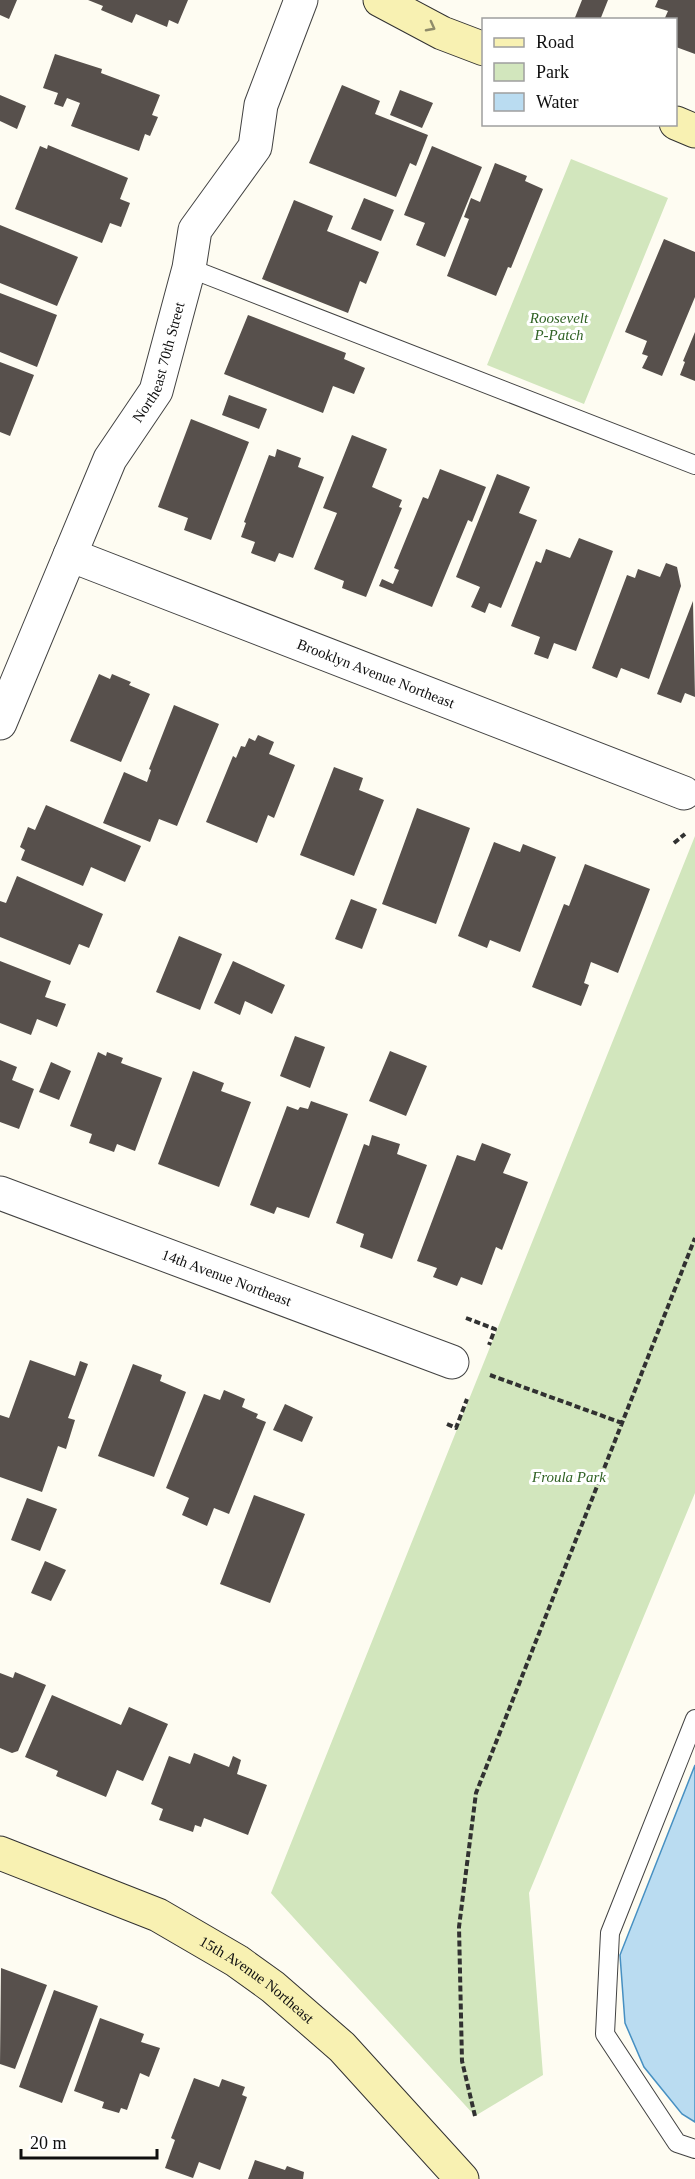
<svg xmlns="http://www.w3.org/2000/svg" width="695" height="2179" viewBox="0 0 695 2179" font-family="'Times New Roman',serif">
	<rect width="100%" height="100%" fill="#fefcf2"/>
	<path fill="#d2e6bd" d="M571,159L668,198L584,404L487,365Z
		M695,836V1493L529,1893L543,2075L475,2116L271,1893Z"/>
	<path fill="#badcf1" stroke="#4790c2" stroke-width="1.5" d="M695,1765V2122L682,2114L644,2067L625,2023L620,1955Z"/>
	<path fill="#57504c" d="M0,0H17L9,19L0,15Z
		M88,0H188L178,24L169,20L167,27L136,14L132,23L101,10L103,6Z
		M582,0H608L600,20H574Z
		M658,0H695V54L676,47V20H664L668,11L655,7Z
		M55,54L102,69L101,73L160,95L152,115L158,117L150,136L145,134L139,151L71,126L80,103L67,98L63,107L54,104L58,93L43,88Z
		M342,85L380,101L375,114L428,135L416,166L410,163L396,197L309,163Z
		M400,90L433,103L422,128L390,115Z
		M0,95L26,106L17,129L0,121Z
		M48,145L128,178L120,199L130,203L121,227L110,223L102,243L15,209L40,146L47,149Z
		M432,146L482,167L445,257L416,245L425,223L404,215Z
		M495,163L527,176L525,181L543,189L511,268L508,267L496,296L447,276L469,219L464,217L471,198L480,202Z
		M364,198L394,210L381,241L351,229Z
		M294,200L333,216L327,231L379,252L366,284L360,281L348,313L262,279Z
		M0,225L78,257L57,306L0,283Z
		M664,239L695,252V297L662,376L642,368L648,356L642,354L647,341L625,332Z
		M0,293L57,315L37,367L0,352Z
		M248,315L346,353L344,359L365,368L354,394L333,386L323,413L224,374Z
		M695,332V381L680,375L685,362L683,361Z
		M0,362L34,375L10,436L0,432Z
		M229,395L267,409L259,429L222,415Z
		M191,419L249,442L211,540L184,530L188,518L158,507Z
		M352,435L387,449L372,487L402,500L399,507L402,508L366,597L342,588L344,581L314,569L337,513L323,508Z
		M277,449L301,458L298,467L324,477L293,558L279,553L275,562L251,553L255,542L241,537L246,523L244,522L269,455L275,457Z
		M440,469L486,487L472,522L468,520L432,607L379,586L382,579L393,584L399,570L394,568L423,497L428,499Z
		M497,474L530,487L519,513L537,520L501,608L489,603L485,613L471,607L480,587L456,577Z
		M579,538L613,551L576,651L554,643L548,659L534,654L540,637L511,626L536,561L541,563L546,549L570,558Z
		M666,563L677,567L681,586L649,679L621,668L617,678L592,668L627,575L635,578L638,569L660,577Z
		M693,601L695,697L685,693L681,703L657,694Z
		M99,674L110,679L112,674L131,682L129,685L150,694L121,762L70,741Z
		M174,705L219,724L177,826L159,819L150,842L103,823L124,772L147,782L151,770L149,769Z
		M258,735L274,742L269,754L295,765L274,818L268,815L257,843L206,822L233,756L236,758L241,746L245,747L249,738L255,741Z
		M334,767L363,778L359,790L384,800L354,876L300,855Z
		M46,805L141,846L125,882L91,867L83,886L21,860L25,850L20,847L28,827L35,830Z
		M417,808L470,828L436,924L382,904Z
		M494,842L520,852L523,844L556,857L520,952L490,940L487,948L458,936Z
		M585,864L650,889L618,973L591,962L584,983L589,985L581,1006L532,987L564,904L569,906Z
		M17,876L103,914L89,948L79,944L70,965L0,937V901L6,903Z
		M351,899L377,909L362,949L335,939Z
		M179,936L222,954L200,1010L156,992Z
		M0,961L51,981L45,997L66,1004L57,1027L37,1019L31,1035L0,1023Z
		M233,961L285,985L272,1014L245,1001L240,1015L214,1003Z
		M295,1036L325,1047L310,1088L280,1076Z
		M390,1051L427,1066L406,1116L369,1101Z
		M98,1052L106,1056L107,1052L123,1058L121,1063L162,1078L135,1151L117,1144L114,1152L89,1143L92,1134L70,1126Z
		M0,1060L17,1067L12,1080L34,1089L19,1129L0,1122Z
		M51,1062L71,1071L59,1100L39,1092Z
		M193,1071L224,1083L221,1091L251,1102L219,1187L158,1164Z
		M311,1101L348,1114L309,1218L277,1207L274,1214L250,1205L287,1106L298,1110L300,1107L308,1109Z
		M372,1135L400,1144L397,1154L427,1165L392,1259L360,1247L364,1234L336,1223L364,1144L369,1146Z
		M482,1143L511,1154L503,1173L528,1182L502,1250L496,1247L482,1285L461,1277L457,1286L433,1277L437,1268L417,1261L457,1155L475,1161Z
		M30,1360L75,1376L80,1361L88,1364L68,1418L75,1420L66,1449L58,1446L42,1492L0,1477V1415L9,1418Z
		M133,1364L162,1375L160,1381L186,1392L154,1477L98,1456Z
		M224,1390L245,1399L242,1407L258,1414L256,1418L266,1422L229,1514L214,1508L207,1526L182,1515L189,1498L166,1488L204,1394L220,1400Z
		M285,1404L313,1417L302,1442L273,1430Z
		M254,1495L305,1514L270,1603L220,1584Z
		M27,1498L57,1509L40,1551L11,1540Z
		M45,1561L66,1570L51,1601L31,1593Z
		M15,1672L46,1685L18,1751L12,1753L0,1748V1673L13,1678Z
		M52,1695L121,1725L129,1707L168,1724L143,1781L117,1770L106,1797L56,1776L58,1771L25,1757Z
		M194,1753L229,1767L233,1756L241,1760L237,1774L267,1785L248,1835L204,1818L201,1827L195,1825L193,1832L159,1820L163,1809L151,1804L169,1756L190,1764Z
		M1,1968L47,1985L15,2069L0,2064Z
		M54,1990L98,2006L62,2103L19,2087Z
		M100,2018L144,2034L141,2042L160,2048L149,2077L140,2073L127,2110L121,2108L119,2113L102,2108L104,2102L74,2091Z
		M194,2078L219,2087L222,2079L245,2087L242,2095L247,2097L220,2170L199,2162L193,2178L165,2168L175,2140L171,2138Z
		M255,2160L285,2170L287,2166L304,2172L303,2179H248Z"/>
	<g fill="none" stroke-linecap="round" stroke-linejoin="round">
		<defs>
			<path id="lane" d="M189,268L695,465
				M695,1719L610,1933L605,2034L677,2143L695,2149"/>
			<g id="street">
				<path id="s1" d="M70,555L684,793"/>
				<path id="s2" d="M0,723L110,459L156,391L189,268L195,230L255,147L261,105L301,0"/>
				<path id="s3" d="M0,1193L452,1362"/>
			</g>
			<g id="secondary">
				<path d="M380,0L442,33L484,49"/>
				<path d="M676,123L695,131"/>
				<path id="s4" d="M0,1853L158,1915L237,1961L273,1987L342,2047L462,2179"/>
			</g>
		</defs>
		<use href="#lane" stroke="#424242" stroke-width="20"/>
		<use href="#street" stroke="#424242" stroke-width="35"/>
		<use href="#secondary" stroke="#313131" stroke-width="35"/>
		<path stroke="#313131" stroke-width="4" stroke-dasharray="6 3" stroke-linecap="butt" d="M674,843L685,834
			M466,1318L495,1329L489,1345
			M490,1375L622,1423
			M447,1424L456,1428L467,1399
			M475,2116L462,2061L459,1927L476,1793L695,1238"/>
		<use href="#lane" stroke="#fff" stroke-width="18"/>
		<use href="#street" stroke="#fff" stroke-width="33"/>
		<use href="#secondary" stroke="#f8f1b2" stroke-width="33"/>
	</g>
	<defs><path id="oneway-chevron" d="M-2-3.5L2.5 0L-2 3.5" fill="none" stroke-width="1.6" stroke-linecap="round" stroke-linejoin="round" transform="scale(1.5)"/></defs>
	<use stroke="#8f8b69" href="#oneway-chevron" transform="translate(431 27) rotate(28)"/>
	<g text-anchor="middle" stroke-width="6" stroke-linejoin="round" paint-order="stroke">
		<g font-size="15" font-style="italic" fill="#306224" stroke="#fff">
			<text x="559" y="323">Roosevelt<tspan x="559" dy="17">P-Patch</tspan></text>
			<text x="569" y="1482">Froula Park</text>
		</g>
		<g font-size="15" fill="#0f0f0f" stroke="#fff">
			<text dy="5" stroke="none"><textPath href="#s2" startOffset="396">Northeast 70th Street</textPath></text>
			<text dy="5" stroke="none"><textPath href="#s1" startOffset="328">Brooklyn Avenue Northeast</textPath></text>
			<text dy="5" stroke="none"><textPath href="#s3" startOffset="242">14th Avenue Northeast</textPath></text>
			<text dy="5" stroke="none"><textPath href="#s4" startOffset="288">15th Avenue Northeast</textPath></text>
		</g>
	</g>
	<rect x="482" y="18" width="195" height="108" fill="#ffffff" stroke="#9f9f9f" stroke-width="1.5"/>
	<rect x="494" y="38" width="30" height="9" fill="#f8f1b2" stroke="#9f9f9f" stroke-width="1.5"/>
	<text x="536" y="48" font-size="18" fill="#0f0f0f">Road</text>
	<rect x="494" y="63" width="30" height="18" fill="#d2e6bd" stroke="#9f9f9f" stroke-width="1.5"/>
	<text x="536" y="78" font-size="18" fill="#0f0f0f">Park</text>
	<rect x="494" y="93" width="30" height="18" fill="#badcf1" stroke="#9f9f9f" stroke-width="1.5"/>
	<text x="536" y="108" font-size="18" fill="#0f0f0f">Water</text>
	<path d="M21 2149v9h136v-9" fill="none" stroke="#0f0f0f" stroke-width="3"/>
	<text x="30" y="2149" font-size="18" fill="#0f0f0f" stroke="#ffffff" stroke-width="4.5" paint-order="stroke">20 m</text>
</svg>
